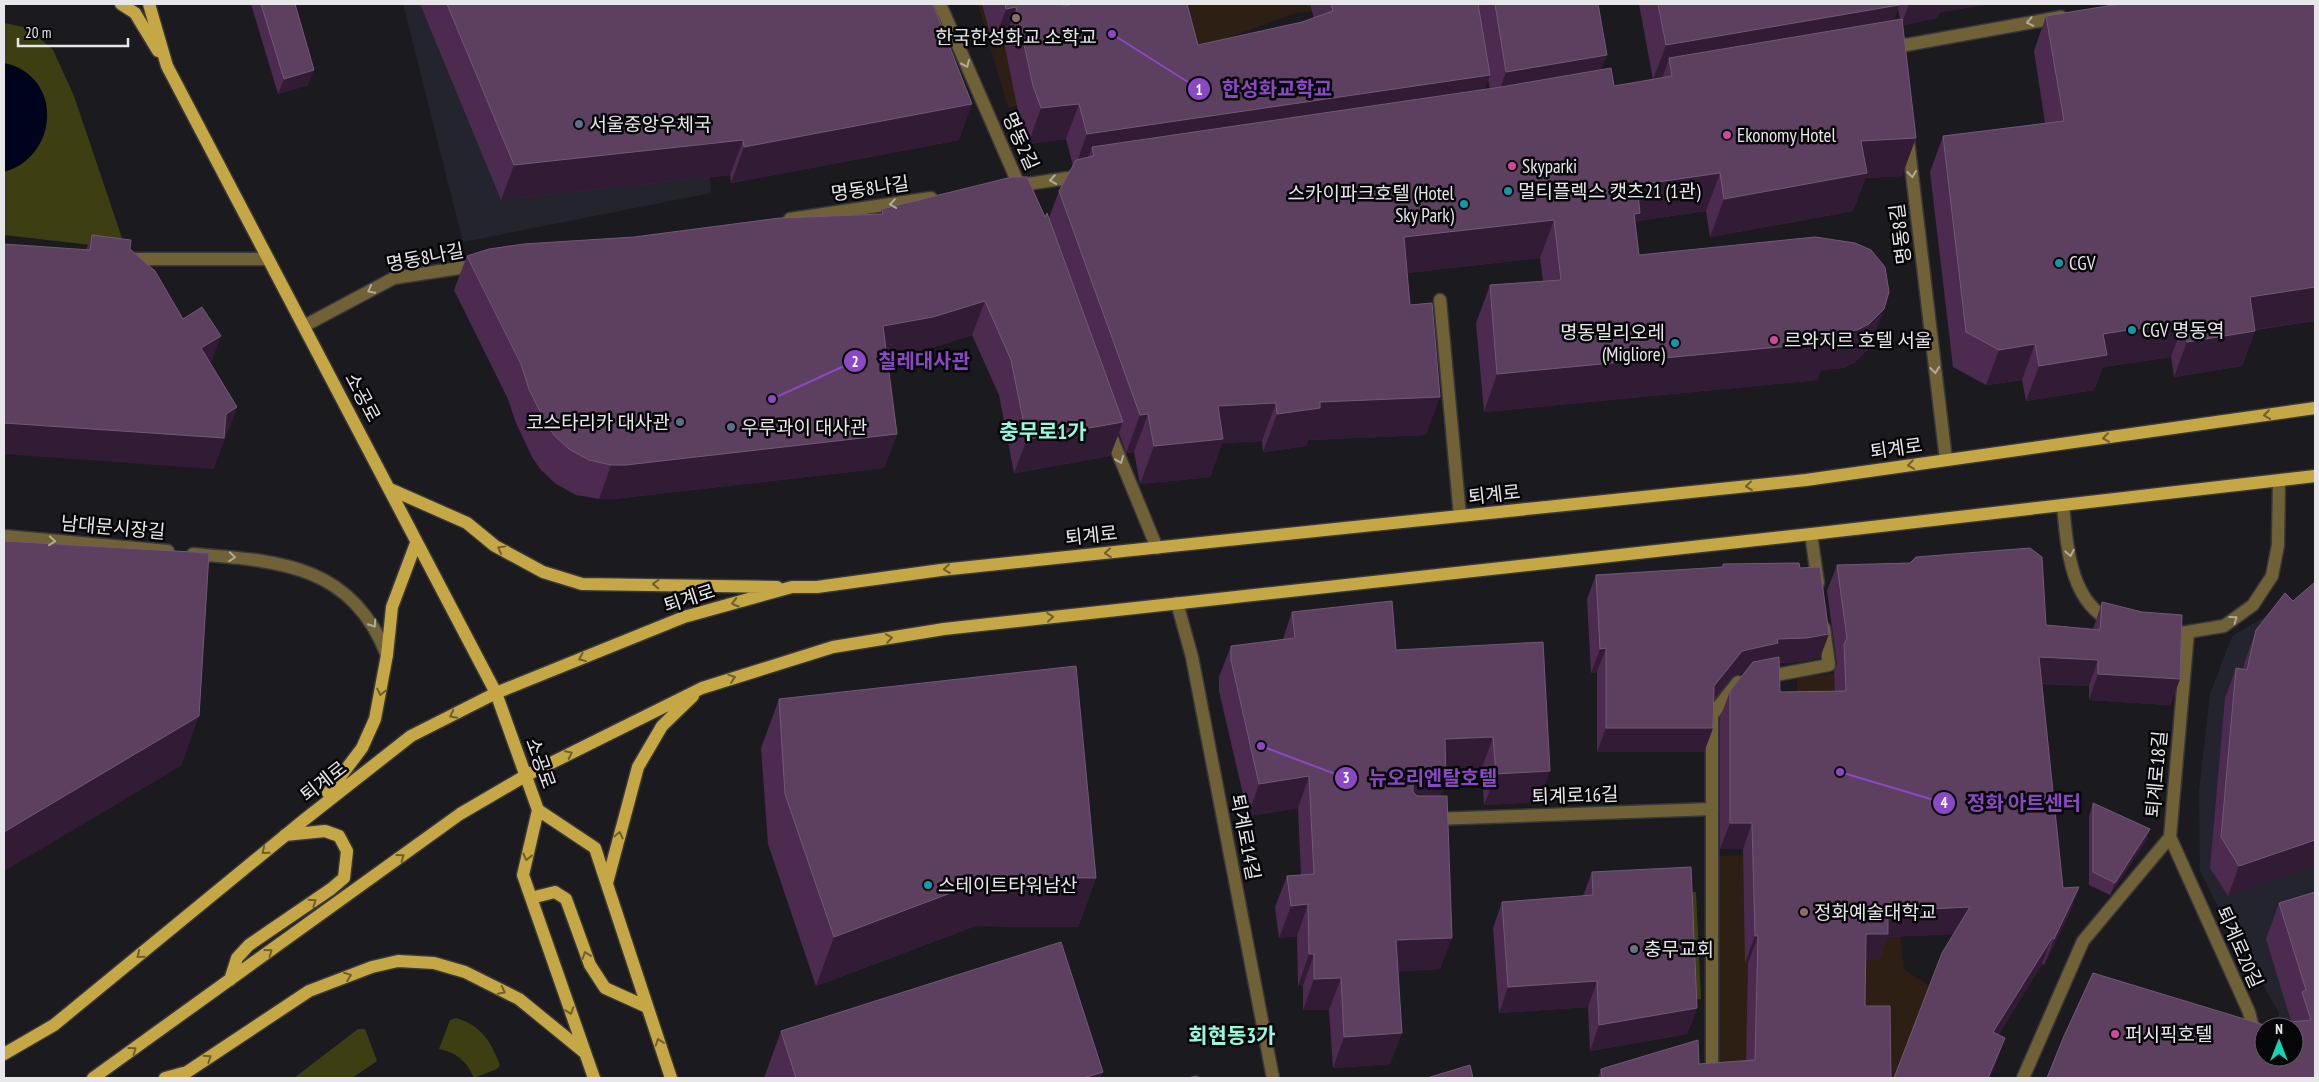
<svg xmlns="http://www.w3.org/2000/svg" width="2319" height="1082" viewBox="0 0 2319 1082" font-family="'PT Sans Narrow','Noto Sans KR',sans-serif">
	<rect width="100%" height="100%" fill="#1b1b1f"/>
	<path fill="#23242d" d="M403,4H697L711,193L463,242Z
		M2272,613L2315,650V1078L2294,1057V1027H2279V1013L2214,899L2200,870L2199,791L2210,694L2232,636Z"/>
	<path fill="#2e1f14" d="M978,4H1390L1295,13L1179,56L1008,108Z
		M1872,670L1887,833L1904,969L1941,994L1922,1078H1712V856L1801,853L1797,677Z"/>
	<path fill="#3d3f13" d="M4,23L28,28L53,50L74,96L122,238L117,248L4,235Z
		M1696,892L1701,999L1686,1000L1681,893Z
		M456,1018C481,1025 491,1042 500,1065L497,1069L474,1078C466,1061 458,1053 439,1049L450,1020Z
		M358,1029H365L377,1061L352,1078H294Z"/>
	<path fill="#00031c" d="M4,63C63,75 60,156 4,172Z"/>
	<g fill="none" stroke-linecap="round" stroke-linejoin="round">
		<defs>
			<path id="lane" d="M1440,300L1460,516
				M4,536L168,551
				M193,554C279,561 351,564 387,655
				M1432,819L1712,809"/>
			<path id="street" d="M940,4L1022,192
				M1889,48L2061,17
				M1908,140L1946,460
				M1013,186L1082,176
				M790,219L931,198
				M125,259H268
				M304,326L394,278L479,265
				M1108,429L1157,548
				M2063,505C2067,547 2070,603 2113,622
				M1811,534L1818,583
				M1177,603L1192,657L1273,1078
				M2181,633L2224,626L2253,605L2272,576L2278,545L2279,481
				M1765,677L1829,665L1824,628
				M2170,837L2249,1012L2255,1036
				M1712,1078V715L1738,682
				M2023,1078L2083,941L2170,837L2188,632"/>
			<path id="primary" d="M121,4L135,13L158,51
				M149,4L167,66L496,693L538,810L523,875L594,1078
				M390,489L467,523L495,546L543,572L582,584L777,587
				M328,793L362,748L375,719L387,655L392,607L416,543
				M538,810L595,848L671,1078
				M607,883L638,767L662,726L693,696
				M531,898L555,892L566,899L590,965L605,988L647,1007
				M230,980L237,958L249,945L331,889L344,878L347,851L339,836L325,831L285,835
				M4,1054L54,1025L304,820L411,736L496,693L684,617L792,587H817L941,570L1806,480L2315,408
				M93,1078L460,814L525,776L702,688L833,647L944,629L1811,534L2315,476
				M165,1078L187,1072L309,991L372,967L398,961L434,963L465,972L519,999L584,1052"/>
		</defs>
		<use href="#lane" stroke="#38383b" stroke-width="15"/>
		<use href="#street" stroke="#38383b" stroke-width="15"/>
		<use href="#primary" stroke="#38383b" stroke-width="15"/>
		<use href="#lane" stroke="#706136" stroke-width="12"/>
		<use href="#street" stroke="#706136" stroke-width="12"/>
		<use href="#primary" stroke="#c6a745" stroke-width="12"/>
	</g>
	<path fill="#4d2a50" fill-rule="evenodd" d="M251,4H295L308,85L278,94Z
		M420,4H933L959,140L731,183L730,175L501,200Z
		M982,4H1063L1064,6L1198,45L1302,22L1314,18L1310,4H1598L1602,70L1614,86L1653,80L1639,4H1990L1940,12L1937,18L1903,25L1902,176L1865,178L1853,211L1710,237L1706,211L1637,221L1635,225L1639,255L1870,347L1855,362L1843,368L1821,370L1817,380L1484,412L1476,323L1490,285L1543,281L1540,258L1407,273L1410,305L1426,435L1308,440L1306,446L1263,452L1262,441L1222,443L1210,477L1140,484L1134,452L1126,453L1119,433L1110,456L1014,473L999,395L972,335L921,351L887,358L897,434L884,468L613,499H599L576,495L556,484L541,470L532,457L516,423L508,399L454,290L467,256L634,237L880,214L882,209L1045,217L1049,218L1059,191L1073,166L1066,139L1028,144L1020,121L1004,42L993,45ZM1898,8L1900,19L1894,20ZM1488,79L1490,89L1484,90Z
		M2315,4V321L2255,330L2242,366L2174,377L2171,357L2103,367L2094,390L2026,401L2022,380L1986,385L1953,367L1930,172L1943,136L2045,123L2034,51L2046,16Z
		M92,235L130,249L211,364L237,407L213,469L86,250Z
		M1723,564L1800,568L1820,658L1798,662L1779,663L1780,692L1835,691L1834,671L1837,664L1827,591L1837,565L2046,625L2093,629L2102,602L2180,679L2170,705L2089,700V686L2042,684L2063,888L2079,887L2069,914L2044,965L2042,964L1998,1035L1996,1064L1953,934L1887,937L1879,960H1865V1006L1891,1078H1598L1601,1069L1699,1064L1746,1061L1748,963H1745L1743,849H1720V718L1730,691L1744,673L1733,676L1714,700L1713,728L1704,752H1597V672L1591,673L1587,599L1596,575L1722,567Z
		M2293,601L2315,866L2228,896L2210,868L2225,698L2236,668L2243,669L2245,661L2256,630Z
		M1292,612L1396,650L1543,642L1539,802L1484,805L1482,768L1446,770V780L1440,796V969L1398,971L1390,1064L1333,1068L1329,1010H1303V986H1298L1297,936L1279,938L1275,907L1287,876L1301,875L1298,808L1248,816L1219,691V677L1231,646L1283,639Z
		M779,699L1096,878L1078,927L975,926L816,986L768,844L761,748Z
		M2093,803L2146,841L2110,895L2089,885V816Z
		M1592,872L1697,1008L1687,1034L1590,1051L1588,1007L1499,1013L1493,928L1502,902L1583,896Z
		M2315,892V1078L2264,1057H2294V1027H2279L2280,1023L2291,1022V1021L2266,939L2279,903Z
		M781,1031L1103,1072L1100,1078H764Z"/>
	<path fill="#321c35" d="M1909,4H1990L1940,12L1937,18L1901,26Z
		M1899,5L1886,41L1672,76L1669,58L1662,79L1653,80L1666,45Z
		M1016,7L1004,42L993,45L1006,9Z
		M1607,55L1594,90L1493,108L1506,72Z
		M314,70L308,85L278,94L284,79Z
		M1490,75L1477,110L1092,147L1084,168L1074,170L1087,134Z
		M972,104L959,140L731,183L744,147Z
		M1079,104L1066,139L1028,144L1041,108Z
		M1916,138L1902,176L1865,178L1853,211L1710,237L1724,199L1861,141Z
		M743,140L730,175L501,200L514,165Z
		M1720,173L1706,211L1637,221L1626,251L1637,185Z
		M1554,220L1540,258L1390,275L1404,237Z
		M2315,287V321L2237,332L2250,297Z
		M985,301L972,335L921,351L870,361L883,326Z
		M1884,309L1870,347L1855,362L1843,368L1821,370L1817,380L1484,412L1497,374L1831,332Z
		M2184,321L2171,357L2103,367L2094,390L2026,401L2039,366L2103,334Z
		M2255,331L2242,366L2174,377L2187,342Z
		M221,336L209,367L201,348Z
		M2035,344L2022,380L1986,385L1999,350Z
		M1440,397L1426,435L1308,440L1306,446L1263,452L1277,414L1320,402Z
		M1276,403L1262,441L1222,443L1210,477L1140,484L1154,446L1218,406Z
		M237,407L213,469L4,454V423L226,414Z
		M1148,414L1134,452L1126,453L1140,415Z
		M1123,422L1110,456L1014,473L1027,439Z
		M897,434L884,468L613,499H599L611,465Z
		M1829,634L1820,658L1798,662L1771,663L1769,667L1733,676L1705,710L1714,686L1742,651L1777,639Z
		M1606,648L1597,672L1591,673L1600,649Z
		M2039,657L2098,660L2089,686L2030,683Z
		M2098,674L2180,679L2170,705L2089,700Z
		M199,716L181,766L4,871V832Z
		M1606,728H1713L1704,752H1597Z
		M1493,737L1482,768L1433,771L1445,739Z
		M1550,771L1539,802L1484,805L1496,774Z
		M1309,776L1298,808L1248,816L1259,784Z
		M1420,780H1446L1435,811L1409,812L1413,785Z
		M1730,823H1752L1743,849H1720Z
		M2150,829L2146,841L2110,895L2115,883Z
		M2315,840V866L2228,896L2239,866Z
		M993,877L1096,878L1078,927L975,926L816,986L834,937Z
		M2079,887L2069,914L2044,965L2054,939Z
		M1308,904L1297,936L1279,938L1291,906Z
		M1970,907L1960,934L1887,937L1879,960L1856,961L1866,934L1888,911Z
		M1755,936H1758L1748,963H1745Z
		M1452,938L1440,969L1385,972L1396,940Z
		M2052,938L2042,964L1984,1059L1993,1032Z
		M1309,954H1314L1303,986H1298Z
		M1341,978L1329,1010H1303L1314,979Z
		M1597,981L1588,1007L1499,1013L1508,987Z
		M1697,1008L1687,1034L1590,1051L1599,1025Z
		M1402,1033L1390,1064L1333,1068L1344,1037Z
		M2005,1038L1996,1064L1990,1078H1988Z
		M1103,1072L1100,1078H1083Z"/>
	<path fill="#5d3f60" stroke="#735976" d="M261,4H295L314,70L284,79Z
		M447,4H933L972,104L744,147L743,140L514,165Z
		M1005,4H1063L1064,6L1074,4H1187L1198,45L1302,22L1333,11L1331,4H1478L1490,75L1087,134L1079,104L1041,108L1033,86L1016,7L1006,9Z
		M1495,4H1598L1607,55L1506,72Z
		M1658,4H1899V5L1666,45Z
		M2119,4H2315V287L2250,297L2255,331L2187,342L2184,321L2103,334L2107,355L2039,366L2035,344L1999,350L1966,332L1943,136L2064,121L2046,16Z
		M1902,19L1916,138L1861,141L1867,173L1724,199L1720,173L1637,185L1640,213L1634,214L1639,255L1815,237L1855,243L1871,250L1885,267L1889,292L1884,309L1869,324L1857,330L1831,332V342L1497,374L1490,285L1561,280L1554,220L1404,237L1410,305L1432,303L1440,397L1320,402V408L1277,414L1276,403L1218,406L1223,439L1154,446L1148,414L1140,415L1059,191L1076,160L1094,156L1092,147L1501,87L1611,68L1614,86L1672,76L1669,58Z
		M1012,177H1027L1045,217L1047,213L1123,422L1027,439L1011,360L985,301L933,317L883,326L897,434L626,465H611L589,460L569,449L554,435L545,422L529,389L521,364L467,256L489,249L524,244L634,237L780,218L883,214L882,209Z
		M92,235L131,240L130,249L155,271L183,319L202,307L221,336L201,348L237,407L226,414L224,438L4,423V244L90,250Z
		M4,541L209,553L199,716L4,832Z
		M2030,548L2042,557L2046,625L2100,630L2102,602L2142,612L2182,615L2180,679L2098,674V660L2039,657L2063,888L2079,887L2054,939L2052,938L1993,1032L2005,1038L1988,1078H1894L1942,953L1970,907L1888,911V934H1866L1865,1006H1890L1891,1078H1602L1601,1069L1698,1040L1699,1064L1755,1060L1758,936H1755L1752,823H1730V691L1753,662L1779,657L1780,692L1846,691L1844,645L1847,638L1837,565L1910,563L1916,557Z
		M1799,563L1800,568L1820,567L1829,634L1807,638L1777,639L1778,643L1742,651L1714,686L1713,728H1606V648L1600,649L1596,575L1723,567V564Z
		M2315,582V840L2239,866L2221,837L2236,668L2247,670L2256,630L2285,593L2293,601Z
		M1392,601L1396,650L1543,642L1550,771L1496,774L1493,737L1445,739L1446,780H1420L1413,785V792L1417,796H1447L1452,938L1396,940L1402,1033L1344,1037L1341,978L1314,979V954H1309L1308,904L1291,906L1287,876L1314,874L1309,776L1259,784L1231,660V646L1295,638L1292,612Z
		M1076,666L1096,878L993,877L834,937L785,794L779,699Z
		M2093,803L2150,829L2115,883L2093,872Z
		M1691,867L1697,1008L1599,1025L1597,981L1508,987L1502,902L1593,895L1592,872Z
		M2315,892V1078H2047L2064,1036L2093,973L2264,1025V1057H2294V1027H2280V1023L2311,1020L2302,992L2306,990L2279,903Z
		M1061,942L1103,1072L1083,1078H796L781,1031Z
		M1470,1065L1473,1078H1427Z
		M1196,1076L1201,1078H1188Z"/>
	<defs><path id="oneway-chevron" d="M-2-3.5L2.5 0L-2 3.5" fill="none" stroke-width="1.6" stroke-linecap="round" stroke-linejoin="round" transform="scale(1.25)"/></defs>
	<g stroke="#b1ab99">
		<use href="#oneway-chevron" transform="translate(2030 22) rotate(169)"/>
		<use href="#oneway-chevron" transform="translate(966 64) rotate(66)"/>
		<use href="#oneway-chevron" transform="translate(1912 174) rotate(83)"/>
		<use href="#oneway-chevron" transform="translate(1053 180) rotate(172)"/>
		<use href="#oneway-chevron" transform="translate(893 204) rotate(172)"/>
		<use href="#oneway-chevron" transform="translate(371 290) rotate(152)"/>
		<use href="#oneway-chevron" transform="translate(1935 370) rotate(83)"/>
		<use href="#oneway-chevron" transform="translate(1120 460) rotate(68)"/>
		<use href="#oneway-chevron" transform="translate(52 541) rotate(5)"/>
		<use href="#oneway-chevron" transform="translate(2070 553) rotate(79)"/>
		<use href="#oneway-chevron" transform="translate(232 557) rotate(5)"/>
		<use href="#oneway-chevron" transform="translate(2234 619) rotate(-36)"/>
		<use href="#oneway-chevron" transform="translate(373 624) rotate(57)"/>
	</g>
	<g stroke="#705f2a">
		<use href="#oneway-chevron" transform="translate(2267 415) rotate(172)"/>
		<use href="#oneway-chevron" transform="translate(2106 438) rotate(172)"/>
		<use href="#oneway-chevron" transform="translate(1911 465) rotate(172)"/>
		<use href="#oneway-chevron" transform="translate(1749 486) rotate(174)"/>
		<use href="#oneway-chevron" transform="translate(501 549) rotate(-151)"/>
		<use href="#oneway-chevron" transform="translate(1108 553) rotate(174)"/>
		<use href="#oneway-chevron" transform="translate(947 569) rotate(174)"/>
		<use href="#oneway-chevron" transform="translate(656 584) rotate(-178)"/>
		<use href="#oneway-chevron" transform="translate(735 603) rotate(164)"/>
		<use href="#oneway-chevron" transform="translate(1050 617) rotate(-6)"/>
		<use href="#oneway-chevron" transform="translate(889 638) rotate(-9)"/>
		<use href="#oneway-chevron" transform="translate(582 658) rotate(158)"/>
		<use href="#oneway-chevron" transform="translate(732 678) rotate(-18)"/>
		<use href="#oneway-chevron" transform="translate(381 692) rotate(102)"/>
		<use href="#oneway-chevron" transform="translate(453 715) rotate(153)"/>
		<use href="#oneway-chevron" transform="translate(569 754) rotate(-26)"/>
		<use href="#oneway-chevron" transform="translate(619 835) rotate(-77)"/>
		<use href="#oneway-chevron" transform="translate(265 851) rotate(141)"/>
		<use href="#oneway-chevron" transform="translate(401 857) rotate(-36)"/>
		<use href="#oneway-chevron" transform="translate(527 857) rotate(104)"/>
		<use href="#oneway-chevron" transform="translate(313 902) rotate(-34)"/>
		<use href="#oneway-chevron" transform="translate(269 952) rotate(-36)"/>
		<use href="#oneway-chevron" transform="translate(140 955) rotate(141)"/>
		<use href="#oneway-chevron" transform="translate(586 955) rotate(-109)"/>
		<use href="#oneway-chevron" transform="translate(348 976) rotate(-21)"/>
		<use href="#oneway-chevron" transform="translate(502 991) rotate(26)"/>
		<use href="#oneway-chevron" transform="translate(570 1011) rotate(71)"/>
		<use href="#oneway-chevron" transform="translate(659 1042) rotate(-109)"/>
		<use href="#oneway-chevron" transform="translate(133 1050) rotate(-36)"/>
		<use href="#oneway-chevron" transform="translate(208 1058) rotate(-34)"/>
	</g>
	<g fill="#8d6e63" stroke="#060608" stroke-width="2">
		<circle cx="1016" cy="18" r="5"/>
		<circle cx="1804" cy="912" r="5"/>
	</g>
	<g fill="#5c6f8a" stroke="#060608" stroke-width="2">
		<circle cx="579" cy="124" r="5"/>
		<circle cx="680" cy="422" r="5"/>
		<circle cx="731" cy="427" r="5"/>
	</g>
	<g fill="#d1479c" stroke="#060608" stroke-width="2">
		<circle cx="1727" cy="135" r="5"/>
		<circle cx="1512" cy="166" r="5"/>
		<circle cx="1774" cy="340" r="5"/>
		<circle cx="2115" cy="1034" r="5"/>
	</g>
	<g fill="#0f9aa8" stroke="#060608" stroke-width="2">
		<circle cx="1508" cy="191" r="5"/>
		<circle cx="1464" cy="204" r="5"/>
		<circle cx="2059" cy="263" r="5"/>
		<circle cx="2132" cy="330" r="5"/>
		<circle cx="1675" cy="343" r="5"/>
		<circle cx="928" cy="885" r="5"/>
	</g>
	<circle fill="#6b7280" stroke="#060608" stroke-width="2" cx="1634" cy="949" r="5"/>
	<g text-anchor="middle" stroke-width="5" stroke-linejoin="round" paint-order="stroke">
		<g font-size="19" fill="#e7e7ea" stroke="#060608" text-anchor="start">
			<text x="1016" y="44" text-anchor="middle">한국한성화교 소학교</text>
			<text x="589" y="131">서울중앙우체국</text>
			<text x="1737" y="142">Ekonomy Hotel</text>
			<text x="1522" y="173">Skyparki</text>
			<text x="1518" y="198">멀티플렉스 캣츠21 (1관)</text>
			<text x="1454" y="200" text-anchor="end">스카이파크호텔 (Hotel<tspan x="1454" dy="22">Sky Park)</tspan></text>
			<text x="2069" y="270">CGV</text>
			<text x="2142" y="337">CGV 명동역</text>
			<text x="1665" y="339" text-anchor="end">명동밀리오레<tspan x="1665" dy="22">(Migliore)</tspan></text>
			<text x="1784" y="347">르와지르 호텔 서울</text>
			<text x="670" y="429" text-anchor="end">코스타리카 대사관</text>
			<text x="741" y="434">우루과이 대사관</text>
			<text x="938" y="892">스테이트타워남산</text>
			<text x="1814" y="919">정화예술대학교</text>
			<text x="1644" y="956">충무교회</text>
			<text x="2125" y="1041">퍼시픽호텔</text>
		</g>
		<g font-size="19" fill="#e7e7ea" stroke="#060608">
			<text transform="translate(1021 141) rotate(66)" y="7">명동2길</text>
			<text transform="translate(870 188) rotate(-8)" y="7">명동8나길</text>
			<text transform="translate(1900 234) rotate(-97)" y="7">명동8길</text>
			<text transform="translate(425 257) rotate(-11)" y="7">명동8나길</text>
			<text transform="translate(363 397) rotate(62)" y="7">소공로</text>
			<text transform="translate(1896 448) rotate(-8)" y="7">퇴계로</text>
			<text transform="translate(1494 494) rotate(-6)" y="7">퇴계로</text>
			<text transform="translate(113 527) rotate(5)" y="7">남대문시장길</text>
			<text transform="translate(1091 535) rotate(-6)" y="7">퇴계로</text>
			<text transform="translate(689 598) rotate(-18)" y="7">퇴계로</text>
			<text transform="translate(541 763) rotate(70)" y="7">소공로</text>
			<text transform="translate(2156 774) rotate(-85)" y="7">퇴계로18길</text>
			<text transform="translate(323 781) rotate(-38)" y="7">퇴계로</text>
			<text transform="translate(1575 795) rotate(-2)" y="7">퇴계로16길</text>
			<text transform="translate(1246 837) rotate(79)" y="7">퇴계로14길</text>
			<text transform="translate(2240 947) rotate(66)" y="7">퇴계로20길</text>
		</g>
		<g font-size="21" font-weight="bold" fill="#95f8df" stroke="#060608">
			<text x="1043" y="439">충무로1가</text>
			<text x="1232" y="1043">회현동3가</text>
		</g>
	</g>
	<path fill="none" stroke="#8b48c5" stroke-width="2" d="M1112 34L1199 89M772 399L855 361M1261 746L1346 778M1840 772L1944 803"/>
	<g fill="#8b48c5" stroke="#060608" stroke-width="2">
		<circle cx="1112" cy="34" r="5"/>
		<circle cx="772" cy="399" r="5"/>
		<circle cx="1261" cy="746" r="5"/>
		<circle cx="1840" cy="772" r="5"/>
		<circle cx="1199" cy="89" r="12"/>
		<circle cx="855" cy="361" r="12"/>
		<circle cx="1346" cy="778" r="12"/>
		<circle cx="1944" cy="803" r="12"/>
	</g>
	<g font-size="15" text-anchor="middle" font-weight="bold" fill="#fff">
		<text x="1199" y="95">1</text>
		<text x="855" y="367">2</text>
		<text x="1346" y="783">3</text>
		<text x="1944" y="808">4</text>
	</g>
	<g font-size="20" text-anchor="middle" font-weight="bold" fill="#8b48c5" stroke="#060608" stroke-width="5" stroke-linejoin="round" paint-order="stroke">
		<text x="1277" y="96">한성화교학교</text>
		<text x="924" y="368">칠레대사관</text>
		<text x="1433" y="785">뉴오리엔탈호텔</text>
		<text x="2024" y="810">정화 아트센터</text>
	</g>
	<rect width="2319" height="1082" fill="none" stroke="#e7e7ea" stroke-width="10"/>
	<g transform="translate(2279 1042)"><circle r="24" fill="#060608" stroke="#606062"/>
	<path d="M0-4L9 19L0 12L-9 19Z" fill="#11d5b4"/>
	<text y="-8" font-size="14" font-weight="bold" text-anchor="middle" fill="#e7e7ea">N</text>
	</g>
	<path d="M18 38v8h110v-8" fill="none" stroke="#e7e7ea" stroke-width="2.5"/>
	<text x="25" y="38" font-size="15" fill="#e7e7ea" stroke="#060608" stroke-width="4" paint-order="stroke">20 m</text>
</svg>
